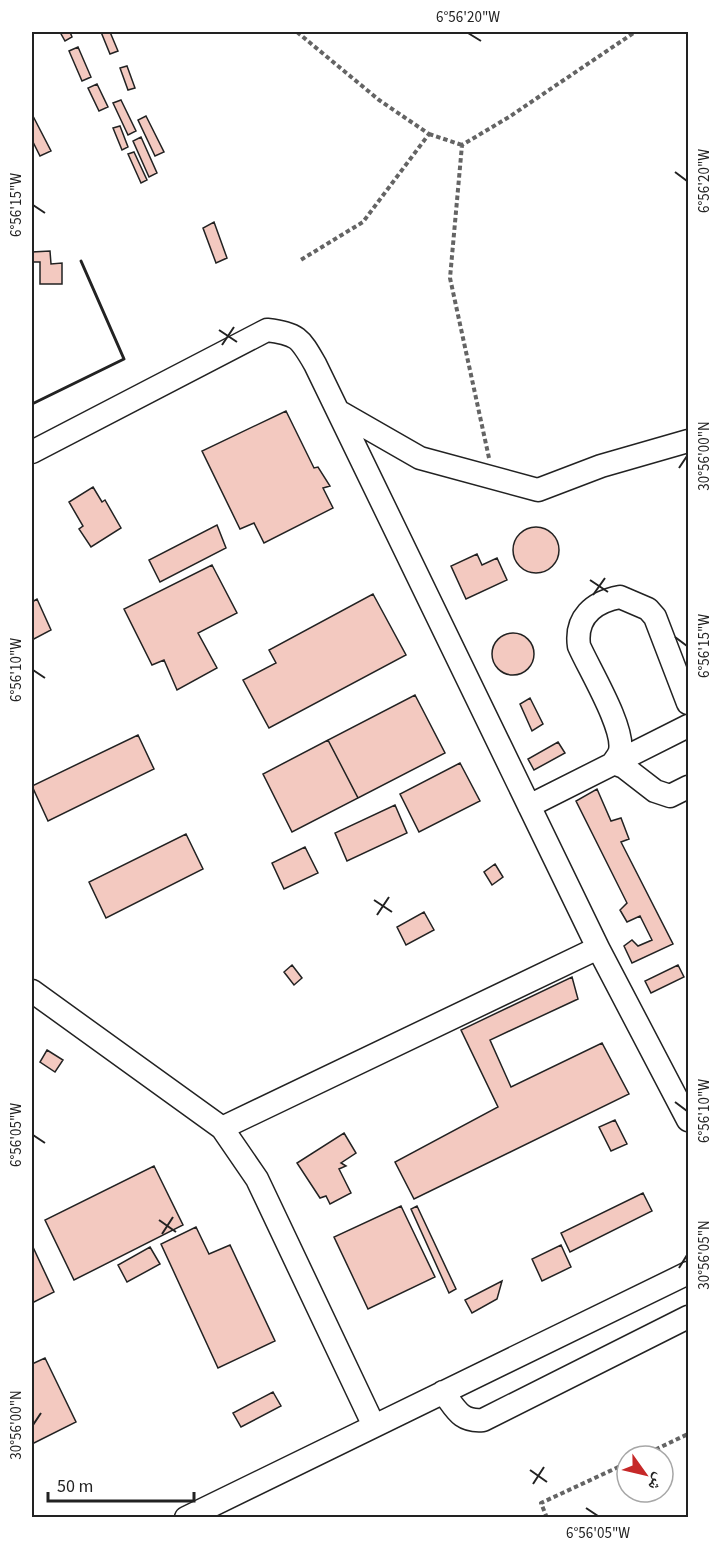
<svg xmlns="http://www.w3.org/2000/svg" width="720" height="1549" viewBox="0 0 720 1549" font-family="'Source Sans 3','Noto Naskh Arabic',sans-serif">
	<rect width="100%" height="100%" fill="#fff"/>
	<path fill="#f3c9c0" stroke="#222" stroke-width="1.5" d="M60,32H70L72,37L65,41Z
		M101,32H110L118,51L110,54Z
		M78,47L91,77L82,81L69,51Z
		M127,66L135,88L128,90L120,68Z
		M97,84L108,107L99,111L88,88Z
		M121,100L136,131L128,135L113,103Z
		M146,116L164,152L155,156L138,120Z
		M34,118L51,151L40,156L32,140V120Z
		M120,126L128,147L122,150L113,128Z
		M141,137L157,173L149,177L133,141Z
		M134,152L147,180L141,183L128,154Z
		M214,222L227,258L216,263L203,228Z
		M50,251L51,264L62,263V284H40V262H32V252Z
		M286,411L314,468L318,467L330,486L323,488L333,508L264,543L254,523L240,529L202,451Z
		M93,487L102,502L105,500L121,528L91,547L79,529L83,526L69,502Z
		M217,525L226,548L160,582L149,560Z
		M513 550a23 23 0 1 1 46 0a23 23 0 1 1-46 0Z
		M477,554L482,565L497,558L507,580L466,599L451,566Z
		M212,565L237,613L198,633L217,668L177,690L164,660L152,665L124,609Z
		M373,594L406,655L269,728L243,680L276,663L269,650Z
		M37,599L51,630L32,640V602Z
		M492 654a21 21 0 1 1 42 0a21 21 0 1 1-42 0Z
		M415,695L445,753L358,798L328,740Z
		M530,698L543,724L532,731L520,704Z
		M138,735L154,769L48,821L32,786Z
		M328,740L358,798L292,832L263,774Z
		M558,742L565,753L534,770L528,759Z
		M460,763L480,801L419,832L400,794Z
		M597,789L611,821L621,818L629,839L621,842L673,944L632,963L624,946L632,940L638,946L652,940L640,916L627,922L620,910L627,903L576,801Z
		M395,805L407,833L347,861L335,833Z
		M186,834L203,869L106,918L89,882Z
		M305,847L318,873L284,889L272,863Z
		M495,864L503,877L492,885L484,872Z
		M424,912L434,930L406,945L397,927Z
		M292,965L302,978L294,985L284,972Z
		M678,965L684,977L651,993L645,981Z
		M572,977L578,999L490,1040L511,1087L602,1043L629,1094L414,1199L395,1162L498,1107L461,1030Z
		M47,1050L63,1060L55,1072L40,1062Z
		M615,1120L627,1144L611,1151L599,1127Z
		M344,1133L356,1153L341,1163L346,1166L339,1169L351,1193L330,1204L326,1196L320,1198L297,1163Z
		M154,1166L183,1225L74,1280L45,1220Z
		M643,1193L652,1211L570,1252L561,1233Z
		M401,1206L435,1277L368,1309L334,1237Z
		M417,1206L456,1289L449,1293L411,1209Z
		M196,1227L209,1254L230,1245L275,1341L218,1368L161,1244Z
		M32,1245L54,1292L32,1303Z
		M561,1245L571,1267L542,1281L532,1259Z
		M150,1247L160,1264L127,1282L118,1265Z
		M502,1281L497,1299L472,1313L465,1300Z
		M45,1358L76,1422L32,1444V1364Z
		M273,1392L281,1406L241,1427L233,1413Z"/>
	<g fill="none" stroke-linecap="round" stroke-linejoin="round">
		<defs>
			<path id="minor" d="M338,411L420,458L538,490L601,466L688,441
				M32,452L267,330C298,334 300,338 315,364L598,948L688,1120
				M688,703L655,617L648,609L620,597C593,602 575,618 579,646C589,669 625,728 620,751C619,755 615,760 613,763L624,767L655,791L670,796L688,787
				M529,806L688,726
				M32,991L222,1128L257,1179L374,1426
				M222,1128L598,948
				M443,1392C456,1409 460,1422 483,1420L688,1317
				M186,1518L688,1273"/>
		</defs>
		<use href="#minor" stroke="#222" stroke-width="25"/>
		<path stroke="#646464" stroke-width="4" stroke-dasharray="4.5 3" stroke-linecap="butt" d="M297,32L379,100L429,134L363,222L299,261
			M429,134L462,145
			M489,458L450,278L462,145L509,117L635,32
			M642,1456L688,1434
			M547,1518L541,1503L627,1463"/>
		<use href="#minor" stroke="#fff" stroke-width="22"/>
		<path stroke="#222" stroke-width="3" d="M32,404L124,359L81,261"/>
	</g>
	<path fill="none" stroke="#222" stroke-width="2" d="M468,33L481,41M675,172L687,181M33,205L45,213M219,330L237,342M222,345L234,327M679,468L687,456M590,580L608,592M593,595L605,578M675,637L687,646M33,670L45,678M374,900L392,912M377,915L389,897M675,1102L687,1111M33,1135L45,1143M159,1220L176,1232M162,1234L173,1217M679,1268L687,1255M33,1425L41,1413M530,1470L547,1482M533,1484L544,1467M586,1508L598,1516"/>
	<rect width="720" height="1549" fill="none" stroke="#ffffff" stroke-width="66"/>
	<g transform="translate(645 1474) rotate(124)"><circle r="28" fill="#ffffff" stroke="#a7a7a7" stroke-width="1.5"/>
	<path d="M0-4.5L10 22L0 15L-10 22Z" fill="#c62828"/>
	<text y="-9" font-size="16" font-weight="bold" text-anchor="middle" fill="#222222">ش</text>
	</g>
	<path d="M48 1492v9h146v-9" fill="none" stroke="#222222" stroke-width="3"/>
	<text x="57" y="1492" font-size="18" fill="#222222" stroke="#ffffff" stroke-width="4.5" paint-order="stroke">50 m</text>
	<rect x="33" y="33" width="654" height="1483" fill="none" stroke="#222" stroke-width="2"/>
	<g font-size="15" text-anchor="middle" fill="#222">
		<text x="468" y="22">6°56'20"W</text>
		<text transform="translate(704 181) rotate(-90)" y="5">6°56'20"W</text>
		<text transform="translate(16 205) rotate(-90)" y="5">6°56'15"W</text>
		<text transform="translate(704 456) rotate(-90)" y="5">30°56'00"N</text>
		<text transform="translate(704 646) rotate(-90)" y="5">6°56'15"W</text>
		<text transform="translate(16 670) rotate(-90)" y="5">6°56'10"W</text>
		<text transform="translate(704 1111) rotate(-90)" y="5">6°56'10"W</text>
		<text transform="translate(16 1135) rotate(-90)" y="5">6°56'05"W</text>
		<text transform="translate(704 1255) rotate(-90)" y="5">30°56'05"N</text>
		<text transform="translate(16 1425) rotate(-90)" y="5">30°56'00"N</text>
		<text x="598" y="1538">6°56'05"W</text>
	</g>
</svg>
